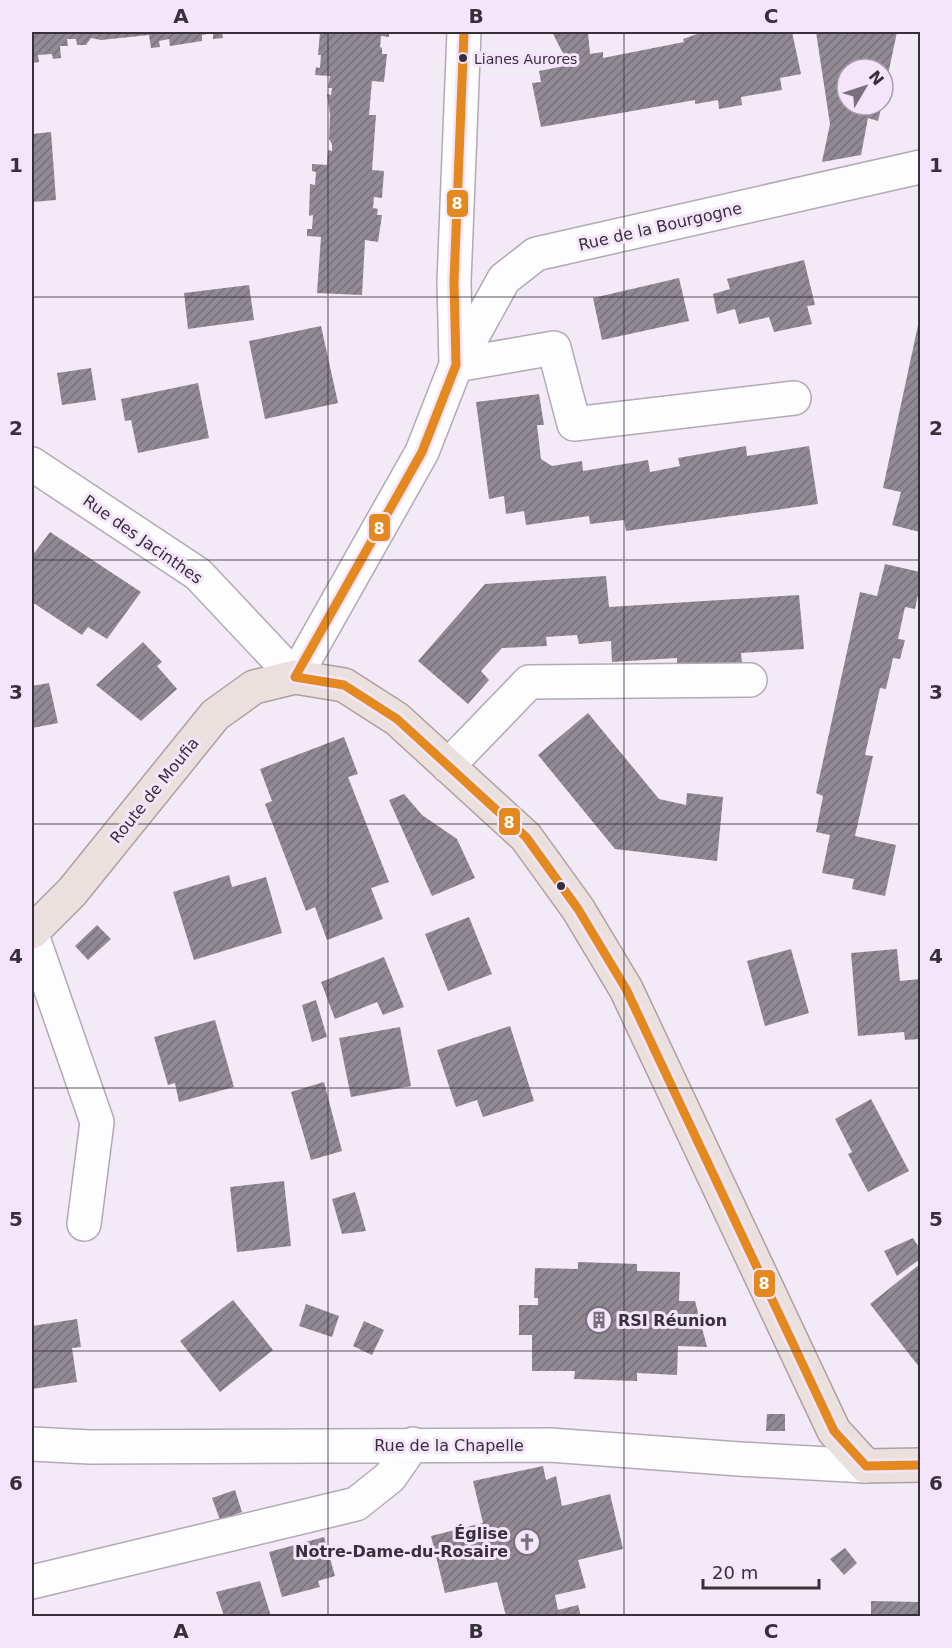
<svg xmlns="http://www.w3.org/2000/svg" width="952" height="1648" viewBox="0 0 952 1648" font-family="'DejaVu Sans',sans-serif">
	<defs>
		<pattern id="building-hatch" width="6" height="6" patternUnits="userSpaceOnUse" patternTransform="scale(1.5)"><rect width="6" height="6" fill="#918a94"/><path d="M-1 1l2-2M0 6l6-6M5 7l2-2" fill="none" stroke="#77717a"/></pattern>
	</defs>
	<rect width="100%" height="100%" fill="#f2eaf6"/>
	<path fill="url(#building-hatch)" d="M32,32H222L223,38L213,39V33L202,35V41L170,46L169,39L159,41L160,47L151,48L149,35L101,40L91,38L86,45H77L76,39H67L68,46H60L61,58L53,59L52,54L38,55L39,62L32,63Z
		M320,32H389V37L381,36L380,47L382,48V54H387L384,82L372,81L369,115H376L372,170L384,171L382,198L374,197L373,208L378,209L377,215H382L378,242L365,240L362,295L317,293L321,237L307,236V229H312L313,215L309,216L310,184L315,185L316,172L312,171V164L327,165L328,150L332,151V144L329,139L330,114L327,94L331,95L332,88H328L330,76L315,75L316,67L320,68L321,55H318Z
		M552,32H588L590,54L603,52V58L684,42L683,39L703,32H792L801,74L780,78L782,90L741,97L742,105L719,109L718,100L695,104V100L541,127L532,83L541,82L539,71L569,65Z
		M816,32H897L884,93L883,69H847V105H882L878,121L868,118L861,155L822,162L830,124Z
		M51,132L56,200L32,202V134Z
		M804,260L815,305L807,306L812,324L774,332L769,317L739,324L735,309L717,314L713,294L730,289L727,279Z
		M679,278L689,321L602,340L593,298Z
		M249,285L254,320L188,329L184,293Z
		M920,316V532L892,525L901,492L883,488Z
		M321,326L338,403L265,419L249,341Z
		M91,368L96,400L62,405L57,373Z
		M198,383L209,438L138,453L131,420L125,421L121,399Z
		M539,394L544,425H537L541,459L552,466L582,461L583,471L648,460L650,472L680,466L678,458L746,446L747,456L809,446L818,504L626,531L624,520L590,524L589,516L526,525L524,511L506,514L504,496L489,499L476,402Z
		M50,532L141,592L107,639L88,627L82,635L32,602V596L34,591L32,589V556Z
		M885,564L920,572V586L915,609L905,607L898,639L905,640L900,659L893,658L886,689L880,688L865,755L873,756L855,836L896,845L885,896L852,889L854,879L822,873L830,835L816,832L823,796L816,793L860,592L877,596Z
		M606,576L609,607L799,595L804,649L741,653L742,663L677,668V658L612,662L611,641L579,644L577,635L546,637L547,646L502,648L481,671L489,680L468,704L418,661L485,584Z
		M143,642L162,662L157,666L177,689L141,721L96,685Z
		M49,683L58,723L32,728V686Z
		M588,713L659,799L686,805L687,793L723,797L717,861L615,849L538,755Z
		M344,737L358,774L348,777L389,882L371,888L383,919L327,940L315,907L306,911L265,804L272,801L260,769Z
		M404,794L422,815L457,839L475,878L432,896L389,800Z
		M229,875L232,887L266,877L282,933L194,960L173,892Z
		M469,917L492,974L448,991L425,934Z
		M97,925L111,939L88,960L75,946Z
		M791,949L809,1013L765,1026L747,961Z
		M897,949L900,981L920,979V1039L905,1040L904,1032L858,1036L851,953Z
		M384,957L404,1007L383,1015L377,1002L335,1019L321,982Z
		M316,1000L327,1037L312,1042L302,1005Z
		M215,1020L234,1087L179,1102L175,1083L168,1085L154,1037Z
		M510,1026L534,1101L483,1117L477,1100L456,1107L437,1050Z
		M400,1027L411,1086L351,1097L339,1038Z
		M324,1082L342,1151L311,1160L291,1092Z
		M871,1099L909,1171L868,1192L848,1154L852,1152L835,1119Z
		M284,1181L291,1246L237,1252L230,1187Z
		M355,1192L366,1231L342,1234L332,1199Z
		M913,1238L920,1249V1259L897,1276L884,1251Z
		M578,1262L637,1264V1271L680,1272L679,1301H695L707,1347L678,1346L677,1375L637,1373V1381L574,1379L575,1371H532V1335H519V1305H538V1298H534L535,1268L578,1269Z
		M920,1264V1368L870,1304Z
		M233,1300L273,1350L220,1392L180,1341Z
		M306,1304L339,1316L332,1337L299,1326Z
		M77,1319L81,1347L72,1348L77,1382L32,1389V1326Z
		M364,1321L384,1330L372,1355L353,1346Z
		M767,1414H785V1431H766Z
		M543,1466L546,1480L556,1476L562,1506L610,1494L623,1549L578,1560L586,1588L555,1595L558,1610L578,1605L581,1616H506L497,1582L445,1593L431,1536L483,1523L473,1481Z
		M235,1490L242,1512L220,1520L212,1498Z
		M324,1537L335,1576L318,1581L320,1587L282,1597L269,1552Z
		M845,1548L857,1563L844,1575L830,1559Z
		M260,1581L271,1616H224L216,1592Z
		M871,1601L920,1602V1616H871Z"/>
	<g fill="none" stroke-linecap="round" stroke-linejoin="round">
		<defs>
			<path id="minor" d="M457,364L504,279L536,254L920,167
				M456,365L554,348L574,424L794,398
				M32,464L198,574L295,677L422,452L456,365L454,281L464,32
				M448,766L529,682L750,680
				M32,935L97,1122L84,1224
				M32,1444L90,1447L550,1445L739,1459L866,1466
				M32,1582L356,1504L390,1477L413,1444"/>
			<path id="major" d="M32,932L72,892L215,715L254,687L295,677L344,685L397,719L526,837L578,909L626,989L834,1431L866,1466L920,1465"/>
		</defs>
		<use href="#minor" stroke="#b1aab4" stroke-width="36"/>
		<use href="#major" stroke="#b19fa0" stroke-width="36"/>
		<use href="#minor" stroke="#fdfcfe" stroke-width="33"/>
		<use href="#major" stroke="#eae1df" stroke-width="33"/>
		<defs>
			<path id="bus-1" d="M295,677L344,685L397,719L526,837L578,909L626,989L834,1431L866,1466L920,1465
				M295,677L422,452L456,365L454,281L464,32"/>
		</defs>
		<use href="#bus-1" stroke="#f4e5fb" stroke-width="14"/>
		<use href="#bus-1" stroke="#e48920" stroke-width="9"/>
	</g>
	<path fill="none" stroke="#37303b" stroke-width="1.5" stroke-opacity="0.55" d="M328,32V1616M624,32V1616M32,297H920M32,560H920M32,824H920M32,1088H920M32,1351H920"/>
	<defs>
		<symbol id="building-ring" viewBox="-11 -11 22 22"><circle r="9.5" fill="#f4e5fb" stroke="#78717c" stroke-width="1.5"/><path d="M-4-6H4V6H1V3H-1V6H-4ZM-2.5-4.3h1.7v1.8h-1.7ZM.8-4.3h1.7v1.8H.8ZM-2.5-1h1.7V.8h-1.7ZM.8-1h1.7V.8H.8Z" fill="#78717c"/></symbol>
		<symbol id="church-ring" viewBox="-11 -11 22 22"><circle r="9.5" fill="#f4e5fb" stroke="#78717c" stroke-width="1.5"/><path d="M-1.2-6h2.4v3.5h3.3v2.4h-3.3V6h-2.4V-.1h-3.3v-2.4h3.3Z" fill="#78717c"/></symbol>
	</defs>
	<g fill-rule="evenodd">
		<use href="#building-ring" x="584" y="1305" width="30" height="30"/>
		<use href="#church-ring" x="512" y="1527" width="30" height="30"/>
	</g>
	<g fill="#37303b" stroke="#f4e5fb" stroke-width="2">
		<circle cx="463" cy="58" r="5"/>
		<circle cx="561" cy="886" r="5"/>
	</g>
	<g text-anchor="middle" stroke-width="6" stroke-linejoin="round" paint-order="stroke">
		<g font-size="14" fill="#37303b" stroke="#f4e5fb" text-anchor="start">
			<text x="474" y="64">Lianes Aurores</text>
		</g>
		<g font-size="16" fill="#37303b" stroke="#f4e5fb">
			<text transform="translate(660 226) rotate(-13)" y="6">Rue de la Bourgogne</text>
			<text transform="translate(143 539) rotate(35)" y="6">Rue des Jacinthes</text>
			<text transform="translate(154 790) rotate(-51)" y="6">Route de Moufia</text>
			<text x="449" y="1451">Rue de la Chapelle</text>
		</g>
		<g font-size="16" font-weight="bold" fill="#37303b" stroke="#f4e5fb" text-anchor="start">
			<text x="618" y="1326">RSI Réunion</text>
			<text x="508" y="1539" text-anchor="end">Église<tspan x="508" dy="18">Notre-Dame-du-Rosaire</tspan></text>
		</g>
	</g>
	<g stroke="#f4e5fb" stroke-width="2">
		<rect x="446" y="189" width="23" height="29" rx="6" fill="#e48920"/>
		<rect x="368" y="513" width="23" height="29" rx="6" fill="#e48920"/>
		<rect x="498" y="807" width="23" height="29" rx="6" fill="#e48920"/>
		<rect x="753" y="1269" width="23" height="29" rx="6" fill="#e48920"/>
	</g>
	<g font-size="16" text-anchor="middle" font-weight="bold" fill="#fff">
		<text x="457" y="209">8</text>
		<text x="379" y="534">8</text>
		<text x="509" y="828">8</text>
		<text x="764" y="1289">8</text>
	</g>
	<rect width="952" height="1648" fill="none" stroke="#f4e5fb" stroke-width="66"/>
	<g transform="translate(865 87) rotate(51)"><circle r="28" fill="#f4e5fb" stroke="#a89dae" stroke-width="1.5"/>
	<path d="M0-4.5L10 22L0 15L-10 22Z" fill="#78717c"/>
	<text y="-9" font-size="16" font-weight="bold" text-anchor="middle" fill="#37303b">N</text>
	</g>
	<path d="M703 1579v9h116v-9" fill="none" stroke="#37303b" stroke-width="3"/>
	<text x="712" y="1579" font-size="18" fill="#37303b" stroke="#f4e5fb" stroke-width="4.5" paint-order="stroke">20 m</text>
	<rect x="33" y="33" width="886" height="1582" fill="none" stroke="#37303b" stroke-width="2"/>
	<g font-size="20" text-anchor="middle" font-weight="bold" fill="#37303b">
		<text x="181" y="23">A</text>
		<text x="476" y="23">B</text>
		<text x="771" y="23">C</text>
		<text x="16" y="172">1</text>
		<text x="936" y="172">1</text>
		<text x="16" y="435">2</text>
		<text x="936" y="435">2</text>
		<text x="16" y="699">3</text>
		<text x="936" y="699">3</text>
		<text x="16" y="963">4</text>
		<text x="936" y="963">4</text>
		<text x="16" y="1226">5</text>
		<text x="936" y="1226">5</text>
		<text x="16" y="1490">6</text>
		<text x="936" y="1490">6</text>
		<text x="181" y="1638">A</text>
		<text x="476" y="1638">B</text>
		<text x="771" y="1638">C</text>
	</g>
</svg>
